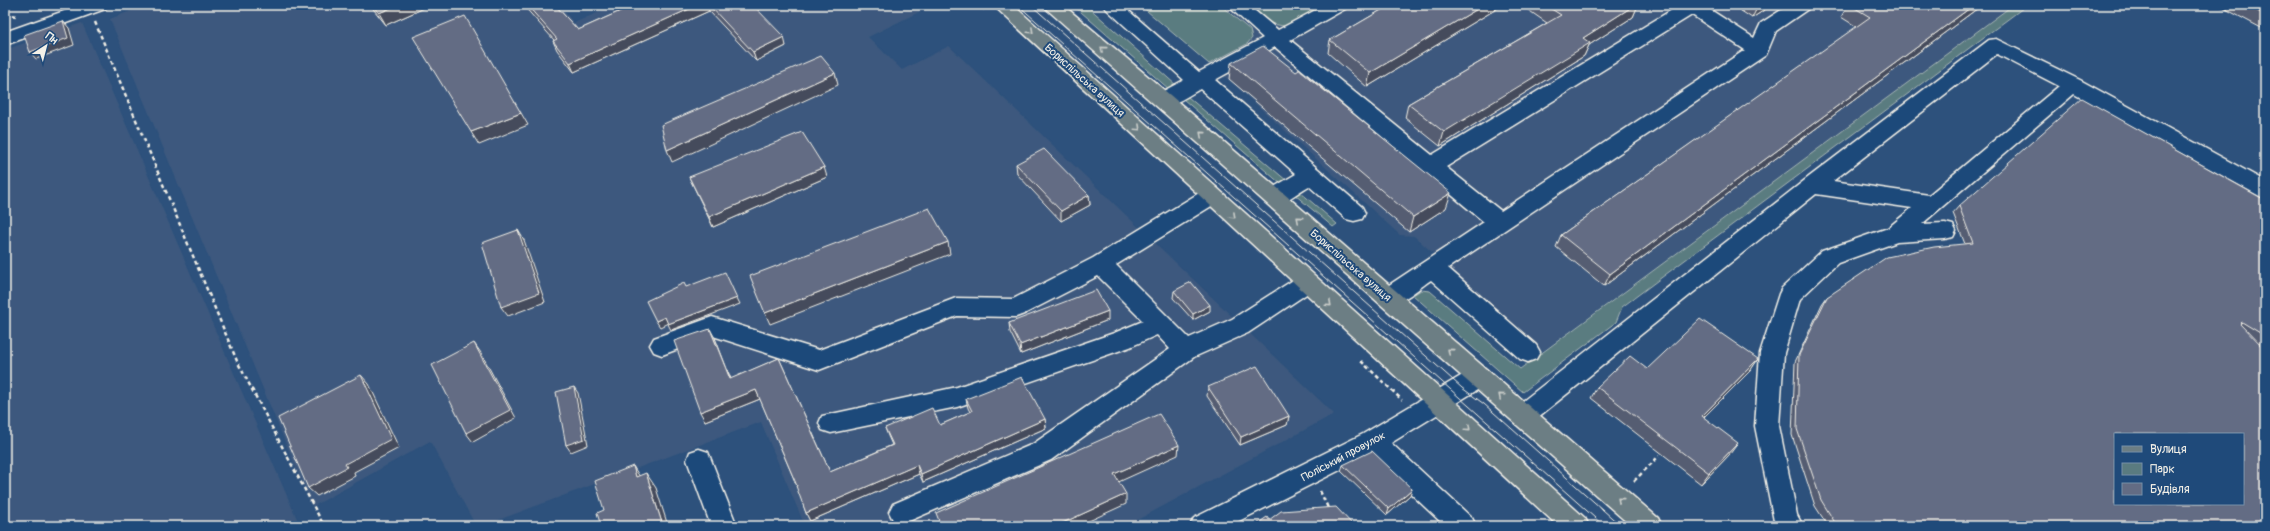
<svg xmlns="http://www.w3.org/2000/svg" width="2270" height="531" viewBox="0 0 2270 531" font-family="Pangolin,sans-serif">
	<rect width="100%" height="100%" fill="#2d517c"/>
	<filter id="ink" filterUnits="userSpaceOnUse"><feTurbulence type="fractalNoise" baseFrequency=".025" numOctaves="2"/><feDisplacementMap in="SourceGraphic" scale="8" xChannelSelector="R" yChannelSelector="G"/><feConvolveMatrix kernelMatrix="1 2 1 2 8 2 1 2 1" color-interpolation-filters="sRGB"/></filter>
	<g filter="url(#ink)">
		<path fill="#3d597e" d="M146,5H559L574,23L615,5H933L868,37L902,70L949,46L1334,414L1126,526H805L761,422L482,526H476L430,441L312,507L110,19Z
			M1140,5H2013L1543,351L1414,236L1400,235L1238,88Z
			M82,23L300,526H5V50Z"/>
		<path fill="#5a7b80" stroke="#a7b6b4" d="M1073,5H1086L1177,86L1170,90Z
			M1140,5H1220L1250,30L1252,38L1247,44L1209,64Z
			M1245,5H1331L1288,26C1269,26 1259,17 1245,5Z
			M2013,5H2027L1622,307L1616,322L1523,392L1413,295L1421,290L1430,291L1520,369Z
			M1188,97L1287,181L1282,185L1183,99Z
			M1299,191L1337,224L1333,227L1294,194Z"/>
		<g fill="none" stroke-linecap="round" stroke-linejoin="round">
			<defs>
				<path id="minor" d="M81,5H108L105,9L5,45V32Z
					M1102,5H1122L1199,72L1263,38L1227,5H1248L1278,30L1325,5H1348L1345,9L1290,40L1432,155L1680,5H1703L1754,38L1761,23L1789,5H1811L1808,9L1776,31L1766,55L1448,268L1536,345L1540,352L1536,359L1528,362L1520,359L1431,280C1417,289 1398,309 1380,303L1377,297L1380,291L1484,222L1275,47L1215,80L1362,207L1365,213L1362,219L1354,221L1346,219L1309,186C1296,193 1282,207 1267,203L1263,197L1267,191L1296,174L1200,89C1187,96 1171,109 1156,105L1153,100L1156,95L1184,80ZM1692,15L1745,50L1501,211L1446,167Z
					M1996,39L2080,80L2265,181V199L2074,94L1922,224L1945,223L1953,225L1956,231L1953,237L1945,239L1897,242L1838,263L1800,299L1784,353L1779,426L1797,515L1803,526H1775L1755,426L1760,353L1779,294L1782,288L1822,251L1888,228L1912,208L1816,194L1532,422L1523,425L1514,422L1511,415L1514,408L1805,180L1989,40ZM1997,54L2059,86L1929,195L1833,181Z
					M1211,188L1218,190L1222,196L1218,202L1116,265L1189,338L1232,319L1298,277L1306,274L1314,277L1317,283L1314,289L1248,333L1194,357L1051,460L902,524L893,520L889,512L893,504L1033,444L1170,349L1157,335L1130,347L957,407L831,433L822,430L819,423L822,416L957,387L1114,333L1143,321L1098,276L1024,314L1016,317L957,316L819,370L713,336L662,355L654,352L650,345L654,338L712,317L819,350L956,298L1013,299L1093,258L1204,190Z
					M1479,367L1487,370L1491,377L1487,384L1391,443L1472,518L1476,526H1445L1370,455L1229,526H1190L1194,518L1363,434L1471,370Z
					M699,449L708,452L737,526H711L687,460L690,452Z"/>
				<path id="major" d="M993,5H1013L1585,518L1589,526H1558Z
					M1042,5H1063L1170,95L1658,518L1662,526H1631Z"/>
			</defs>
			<use href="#minor" stroke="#f4f1e8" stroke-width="3"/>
			<use href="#major" stroke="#f4f1e8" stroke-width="3"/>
			<path stroke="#f4f1e8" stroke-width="2.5" stroke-dasharray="4 3" stroke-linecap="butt" d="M979,5L984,10
				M5,14L16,16
				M95,22L237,361L324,526
				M1361,361L1402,400
				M1634,481L1659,456
				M1320,491L1329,510"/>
			<use href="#minor" fill="#1f4a7a" fill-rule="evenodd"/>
			<use href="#major" fill="#6c7e84" fill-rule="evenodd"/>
			<path stroke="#f4f1e8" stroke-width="1" d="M1018,5L1604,526
				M1031,5L1462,388L1484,404L1621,526"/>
		</g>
		<path fill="#555d72" stroke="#f4f1e8" d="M370,5H431L386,25Z
			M523,5H555L578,30L634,5H753L786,46L756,61L709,11L574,72L557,50L553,41L554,40Z
			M1390,5H1503L1367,87L1328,53L1330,40Z
			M1521,5H1638L1633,17L1589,45L1584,56L1440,146L1405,118L1408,104L1547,23Z
			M1732,5H1772L1752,18Z
			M1848,5H1982L1604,286L1556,247L1561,235L1857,27L1841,17Z
			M2218,5H2265V30Z
			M1231,63L1446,208L1409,232L1229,79Z
			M1016,164L1089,195L1090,205L1061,221L1017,174Z
			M689,177H827L713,227Z
			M2265,200V347L2259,343L2265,526H1828L1815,506L1792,435L1795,362L1822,304L1827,297L1965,244L1953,213L1959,206Z
			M1174,291L1210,311L1193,320L1173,298Z
			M1108,320L1021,354L1010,332L1009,323Z
			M715,338L731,379L779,358L830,472L892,445L888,436L885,428L940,425L970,412L968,408L966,399L1045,419L1046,428L923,482L919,474L810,521L806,513L797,486L760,399L705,421Z
			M1758,359L1750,371L1704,417L1730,454L1701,484L1591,398L1597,387L1647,369Z
			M1208,387L1289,416L1287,425L1240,445L1207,396Z
			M1343,465L1412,489L1410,495L1387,515L1341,471Z"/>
		<path fill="#454c5c" stroke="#f4f1e8" d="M398,5H431L386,25L379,13Z
			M698,5H707L709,11L574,72L570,63Z
			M1484,5H1503L1367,87L1370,73Z
			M1635,5H1638L1633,17L1589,45L1584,56L1440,146L1444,132L1583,38Z
			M1761,5H1772L1752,18L1757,8Z
			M1974,5H1982L1604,286L1610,274Z
			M63,21L69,28L74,45L36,59L30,52Z
			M784,37L786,46L756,61L753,52Z
			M835,73L838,85L672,162L667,150Z
			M521,113L528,125L479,145L471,132Z
			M824,167L827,177L713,227L709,217Z
			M1451,193L1446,208L1409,232L1413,217Z
			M1089,195L1090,205L1061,221V211Z
			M518,230L524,240L545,302L508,316L501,307Z
			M948,242L950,254L770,324L765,313Z
			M737,298L740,304L671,330L668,324Z
			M1210,305V311L1193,320V314Z
			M1108,311V320L1021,354L1020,345Z
			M665,317L668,323L660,327L656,321Z
			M710,329L715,338L734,388L730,379Z
			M474,343L481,353L516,418L473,442L466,433Z
			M1758,359L1750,371L1694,427L1702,416Z
			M361,375L369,384L399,448L354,472L355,476L317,496L308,488Z
			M574,387L578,393L588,445L571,452L566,445Z
			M756,390L760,399L705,421L700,412Z
			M1289,416L1287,425L1240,445L1241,437Z
			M1045,419L1046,428L923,482L921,474Z
			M1738,443L1730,454L1701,484L1709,473Z
			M1179,445L1178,455L1114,484V474Z
			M917,465L919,474L810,521L806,513Z
			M633,466L643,482L636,477Z
			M646,473L656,488L668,526H663Z
			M1412,489L1410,495L1387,515L1389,509Z
			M1126,494V504L1078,526H1056Z"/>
		<path fill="#636c84" stroke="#f4f1e8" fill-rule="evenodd" d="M372,5H398L379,13Z
			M527,5H555L578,30L634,5H698L570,63L553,41L557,39Z
			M709,5H753L784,37L753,52Z
			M1390,5H1484L1370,73L1330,40Z
			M1545,5H1635L1583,38L1590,43L1444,132L1408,104L1561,15Z
			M1753,5H1761L1757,8Z
			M1850,5H1974L1610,274L1561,235L1870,17Z
			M2246,5H2265V15Z
			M465,16L521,113L471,132L413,37Z
			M63,21L68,38L30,52L24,35Z
			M1263,46L1296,72L1299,70L1451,193L1413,217L1231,63Z
			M821,56L835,73L667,150L661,125Z
			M2082,98L2265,200V336L2242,322L2240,324L2265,350V526H1837L1821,500L1797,429L1799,355L1827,297L1887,257L1934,247L1973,243L1959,206ZM2115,434H2243V504H2115Z
			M802,132L824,167L709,217L689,177Z
			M1044,149L1089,195L1061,211L1016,164Z
			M929,208L948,242L765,313L750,276Z
			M518,230L539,293L501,307L482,243Z
			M725,272L737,298L668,324L665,317L656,321L646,301L684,283L686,287Z
			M1191,282L1210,305L1193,314L1174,291Z
			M1096,290L1108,311L1020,345L1009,323Z
			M1700,319L1758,359L1702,416L1738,443L1709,473L1597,387L1630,356L1647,369Z
			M710,329L730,379L779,358L830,472L893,445L885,428L932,408L940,425L972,411L966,399L1022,377L1045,419L921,474L917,465L806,513L796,486H797L756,390L700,412L674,341Z
			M474,343L510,410L466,433L432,365Z
			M1257,366L1289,416L1241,437L1208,387Z
			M361,375L391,439L345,464L347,467L308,488L278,418Z
			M574,387L584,439L566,445L556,392Z
			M1159,414L1179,445L1114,474L1126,494L1056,526H941L936,513Z
			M1372,451L1412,489L1389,509L1343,465Z
			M633,466L636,477L646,473L663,526H601L597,513L604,510L595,481Z
			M1336,507L1353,525L1352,526H1254L1267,517L1269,520L1281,511Z"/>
		<defs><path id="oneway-chevron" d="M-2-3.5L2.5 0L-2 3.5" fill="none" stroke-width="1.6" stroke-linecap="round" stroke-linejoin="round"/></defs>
		<g stroke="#cbceca">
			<use href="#oneway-chevron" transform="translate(1031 31) rotate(42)"/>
			<use href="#oneway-chevron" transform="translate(1103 49) rotate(-140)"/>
			<use href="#oneway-chevron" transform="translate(1138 128) rotate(43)"/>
			<use href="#oneway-chevron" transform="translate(1202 134) rotate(-139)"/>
			<use href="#oneway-chevron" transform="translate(1233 216) rotate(43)"/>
			<use href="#oneway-chevron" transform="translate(1299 219) rotate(-139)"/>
			<use href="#oneway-chevron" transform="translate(1329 304) rotate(42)"/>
			<use href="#oneway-chevron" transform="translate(1450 351) rotate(-139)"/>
			<use href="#oneway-chevron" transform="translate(1501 396) rotate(-139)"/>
			<use href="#oneway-chevron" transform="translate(1468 428) rotate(42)"/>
			<use href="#oneway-chevron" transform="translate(1620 500) rotate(-139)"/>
		</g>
	</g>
	<g text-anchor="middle" stroke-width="4" stroke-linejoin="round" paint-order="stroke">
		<g font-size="11" fill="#f4f1e8" stroke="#1f4a7a">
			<text transform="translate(1085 80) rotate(42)" y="4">Бориспільська вулиця</text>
			<text transform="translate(1351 265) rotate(41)" y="4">Бориспільська вулиця</text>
			<text transform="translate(1343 456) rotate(-28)" y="4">Поліський провулок</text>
		</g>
	</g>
	<rect width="2270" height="531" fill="none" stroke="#1f4a7a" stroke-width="20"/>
	<rect x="10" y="10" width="2250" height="511" fill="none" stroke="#f4f1e8" stroke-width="1.5" filter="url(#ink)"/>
	<rect x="2114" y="433" width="130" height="72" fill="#1f4a7a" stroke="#748da6"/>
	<rect x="2122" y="446" width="20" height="6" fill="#6c7e84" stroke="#748da6"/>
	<text x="2150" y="453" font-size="12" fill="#f4f1e8">Вулиця</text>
	<rect x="2122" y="463" width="20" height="12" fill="#5a7b80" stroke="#748da6"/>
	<text x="2150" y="473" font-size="12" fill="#f4f1e8">Парк</text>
	<rect x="2122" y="483" width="20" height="12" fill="#636c84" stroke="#748da6"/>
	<text x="2150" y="493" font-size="12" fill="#f4f1e8">Будівля</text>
	<g transform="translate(46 46) rotate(36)" stroke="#1f4a7a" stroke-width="3" paint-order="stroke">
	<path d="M0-3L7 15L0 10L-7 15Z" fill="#f4f1e8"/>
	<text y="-6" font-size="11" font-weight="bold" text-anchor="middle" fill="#f4f1e8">Пн</text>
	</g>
</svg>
